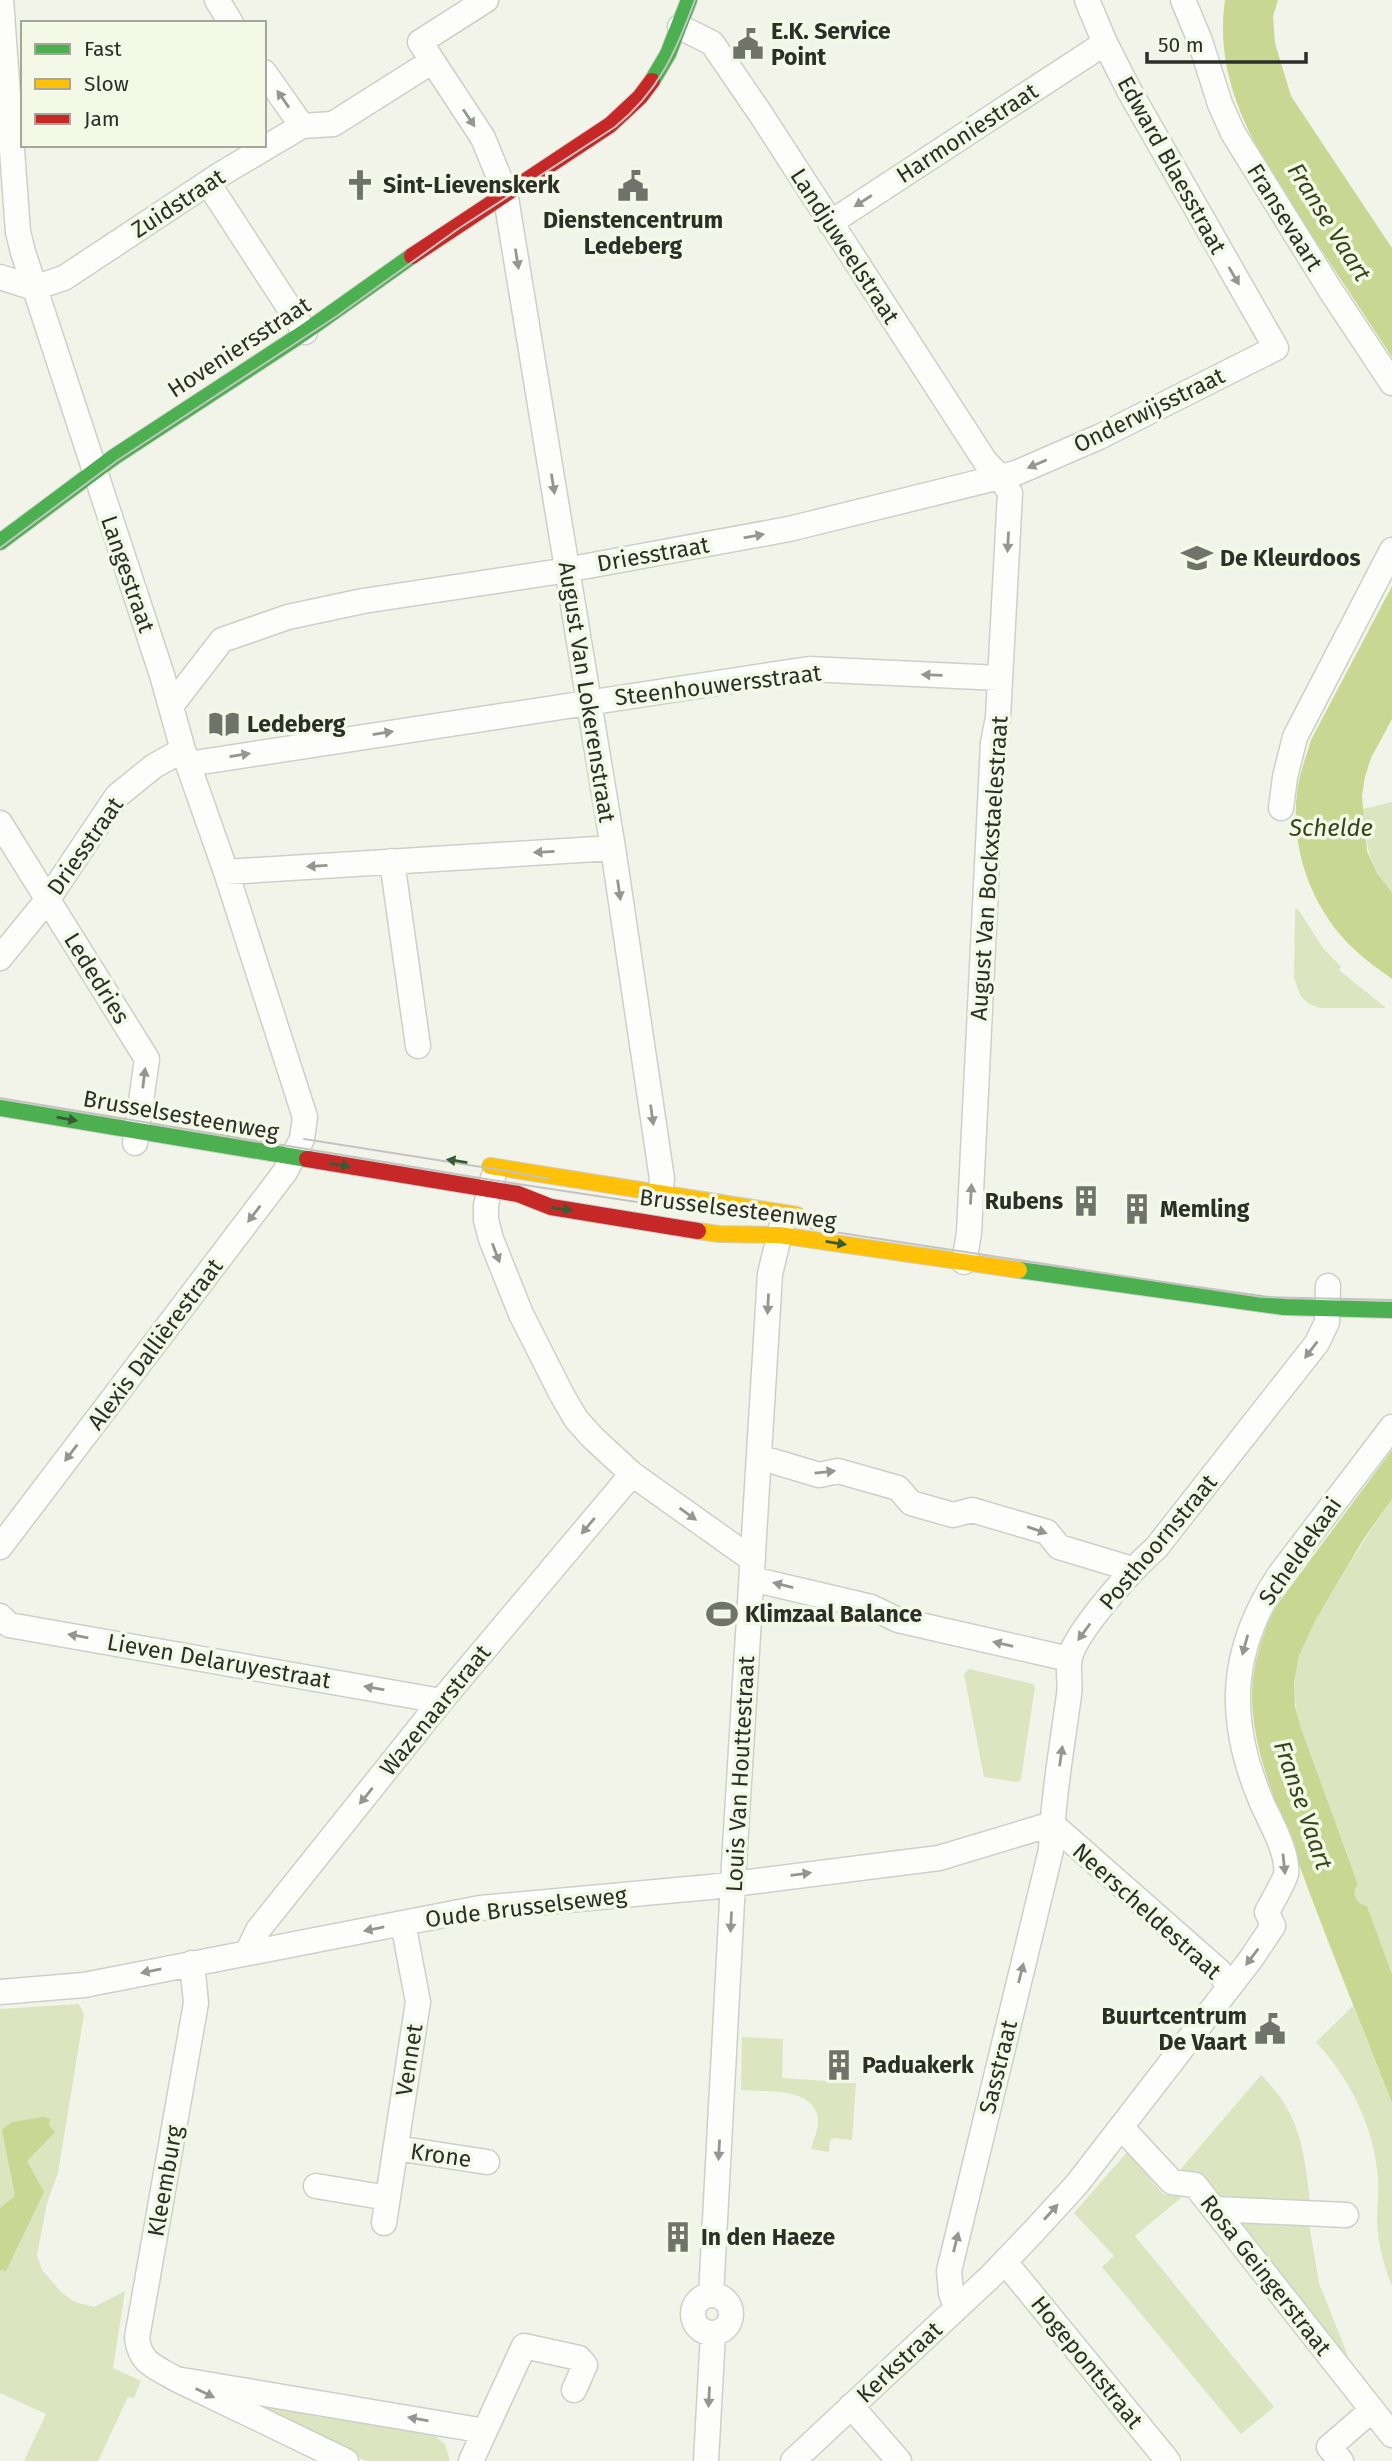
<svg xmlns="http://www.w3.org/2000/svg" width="1392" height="2461" viewBox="0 0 1392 2461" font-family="'Fira Sans',sans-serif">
	<rect width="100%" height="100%" fill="#f2f4ea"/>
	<path fill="#dde4c0" d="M1392,802V893C1368,867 1366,843 1363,809Z
		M1295,909H1298L1323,948L1341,967L1339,970L1386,1008H1320L1309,1004L1301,997L1294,978Z
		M1392,1499V1974L1367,1906C1354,1904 1351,1893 1358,1883L1301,1728C1294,1704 1291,1678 1299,1653C1307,1631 1321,1611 1333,1591C1352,1559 1371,1529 1392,1499Z
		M969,1669L1033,1684L1035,1687L1021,1779L1018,1782L984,1777L964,1674Z
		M79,2004L84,2014L58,2173L47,2203L37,2255L42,2270L62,2293L75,2302L94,2307L125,2291L113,2368L141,2381L134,2398L128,2397L98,2461H24L46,2414L0,2393V2009Z
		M1353,2006L1392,2103V2286C1384,2266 1378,2244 1377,2222C1377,2208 1379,2193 1378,2179C1374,2127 1351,2080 1316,2042Z
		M742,2037L783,2039L782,2078L856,2083L852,2140L833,2138L830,2141L829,2152L811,2149C813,2141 818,2130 818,2122C818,2087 766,2092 741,2090Z
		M1261,2075C1300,2113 1304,2149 1310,2201L1214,2196L1194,2171H1179Z
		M1128,2151L1163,2194L1182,2197L1135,2236L1274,2407L1241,2434L1102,2267L1114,2256L1074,2213Z
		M1241,2218L1309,2224L1319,2283L1348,2356L1337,2358L1234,2223Z
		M237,2401L431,2433L445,2444L450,2461H366Z"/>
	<path fill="#cad792" d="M1225,0H1278L1273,16L1275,43L1291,96L1392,248V357C1364,315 1337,273 1309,231C1263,160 1212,89 1225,0Z
		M1392,586V719L1371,758L1365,777L1362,796L1367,851L1377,873L1392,893V979C1379,969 1365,960 1354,949C1312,910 1290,849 1297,792C1299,775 1306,757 1311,740Z
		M1392,1450V1499L1363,1540L1315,1621L1299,1655L1294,1682L1295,1706L1301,1728L1358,1884C1351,1893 1355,1904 1367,1906L1392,1974V2103C1359,2019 1325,1936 1294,1851C1276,1802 1253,1751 1252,1698C1252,1665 1262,1635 1276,1606Z
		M43,2117L50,2119L49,2125L55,2132L27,2161L44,2192L6,2271L0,2270V2208L15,2196L2,2130L12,2122Z"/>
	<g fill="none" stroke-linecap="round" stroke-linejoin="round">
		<defs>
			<path id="street" d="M217,0L231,23
				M486,0L420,42L483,138L505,192L613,848L662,1179L660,1194
				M1183,0L1200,41L1220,104L1233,133L1331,291L1392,383
				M680,27L712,43L760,113L985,461L1000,477L1010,493L998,717L993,743L969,1233L964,1262
				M264,72L302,126
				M208,183L305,332
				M830,223L1105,43
				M0,277L34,288L64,278L221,174L302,126L333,124L431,62
				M171,706L222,640L288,617L363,601L555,572L789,529L1016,473L1099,437L1276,348L1130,92L1105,43L1087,0
				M188,764L809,669L1000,678
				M1281,808L1285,777L1295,737L1392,550
				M0,823L147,1059L135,1143
				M392,861L418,1046
				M226,872L613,848
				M0,958L48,899L117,796L154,766L183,750
				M493,1178L486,1205V1220L491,1239L521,1314L562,1395L576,1419L592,1437L632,1474L753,1560
				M759,1457L819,1475L838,1471L898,1488L911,1503L953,1515L972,1510L1047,1532L1059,1547L1132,1569
				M0,1547L285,1172L302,1139L305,1117L226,872L183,750L162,675L23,252L18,232L1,0
				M752,1579L871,1607L898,1620L1069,1659
				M0,1616L9,1625L441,1701
				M1052,1824L1219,1971L1228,1986
				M247,1953L258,1930L441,1701L632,1474
				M0,1992L84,1985L480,1908L710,1887L939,1858L1052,1824
				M1121,2127L1172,2182L1195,2185L1392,2435
				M396,2148L487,2162
				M316,2186L388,2198
				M1214,2209L1346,2215
				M384,2223L418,2002L403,1923
				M1005,2262L1168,2461
				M693 2314a19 19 0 1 1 38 0a19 19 0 1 1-38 0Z
				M711,2295L734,1864L770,1274L782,1224
				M956,2308L951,2293L949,2271L1051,1850C1053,1798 1062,1746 1069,1695C1071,1683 1067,1669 1070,1657C1077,1630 1133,1568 1156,1548L1317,1343L1327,1322L1328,1286
				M176,2379C156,2367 140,2364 137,2338L196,2003L192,1963
				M851,2406L899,2461
				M346,2461L176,2379L485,2431
				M471,2461L524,2346L579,2358L585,2365L574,2390
				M706,2461L713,2334
				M793,2461L991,2276L1034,2231L1077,2184L1251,1959L1273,1926L1267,1912C1271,1904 1285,1880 1286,1874C1289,1854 1270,1821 1262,1803C1226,1719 1229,1650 1280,1574L1392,1427
				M1341,2461L1329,2447L1372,2410"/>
			<path id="fast" d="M652,81L668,54L689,0
				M0,542L114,457L305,332L412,256
				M0,1108L307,1159
				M1019,1270L1284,1307L1392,1310"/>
			<path id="slow" d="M490,1166L797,1215
				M698,1231L719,1234L779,1235L1019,1270"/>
			<path id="jam" d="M412,256L610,125L640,97L652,81
				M307,1159L518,1194L551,1207L698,1231"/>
		</defs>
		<use href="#street" stroke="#ced0c8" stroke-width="27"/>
		<use href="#fast" stroke="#ced0c8" stroke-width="18"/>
		<use href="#slow" stroke="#ced0c8" stroke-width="18"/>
		<use href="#jam" stroke="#ced0c8" stroke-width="18"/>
		<use href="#street" stroke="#fdfdfc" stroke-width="24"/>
		<use href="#fast" stroke="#4caf50" stroke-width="16"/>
		<use href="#slow" stroke="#ffc107" stroke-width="16"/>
		<use href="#jam" stroke="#c62828" stroke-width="16"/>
		<path stroke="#c3c4c1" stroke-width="2" d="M0,548L118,460L337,316L458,229L615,127C659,91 676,52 695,0
			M0,1098L492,1180L1262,1297L1392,1300
			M304,1139L513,1172L549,1179"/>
	</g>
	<defs><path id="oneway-solid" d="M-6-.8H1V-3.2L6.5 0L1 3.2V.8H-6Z" transform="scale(1.75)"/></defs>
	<g fill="#949692">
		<use href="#oneway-solid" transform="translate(283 99) rotate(-125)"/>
		<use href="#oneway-solid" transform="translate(469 118) rotate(56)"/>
		<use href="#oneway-solid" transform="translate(863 201) rotate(147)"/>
		<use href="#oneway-solid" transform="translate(517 259) rotate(81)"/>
		<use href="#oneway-solid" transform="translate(1234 276) rotate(60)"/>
		<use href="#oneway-solid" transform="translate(1037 464) rotate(157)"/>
		<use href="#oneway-solid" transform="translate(553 484) rotate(81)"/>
		<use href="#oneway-solid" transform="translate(754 536) rotate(-10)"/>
		<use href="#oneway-solid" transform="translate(1008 542) rotate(93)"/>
		<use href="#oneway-solid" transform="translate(932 675) rotate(-178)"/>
		<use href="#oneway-solid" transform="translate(383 733) rotate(-9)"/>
		<use href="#oneway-solid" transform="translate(240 755) rotate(-9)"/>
		<use href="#oneway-solid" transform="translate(544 852) rotate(177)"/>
		<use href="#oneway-solid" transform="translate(317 866) rotate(177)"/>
		<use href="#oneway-solid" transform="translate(619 890) rotate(82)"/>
		<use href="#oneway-solid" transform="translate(144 1078) rotate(-83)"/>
		<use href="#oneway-solid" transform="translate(652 1115) rotate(82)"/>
		<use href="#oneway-solid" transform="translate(971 1194) rotate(-87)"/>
		<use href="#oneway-solid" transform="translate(254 1214) rotate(127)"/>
		<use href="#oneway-solid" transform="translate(496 1253) rotate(69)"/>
		<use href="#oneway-solid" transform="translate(768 1304) rotate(93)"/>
		<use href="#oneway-solid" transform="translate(1311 1350) rotate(127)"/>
		<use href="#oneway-solid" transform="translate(71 1453) rotate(127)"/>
		<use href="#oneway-solid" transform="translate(825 1472) rotate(-6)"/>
		<use href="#oneway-solid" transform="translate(688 1514) rotate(36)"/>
		<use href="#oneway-solid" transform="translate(588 1526) rotate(130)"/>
		<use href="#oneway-solid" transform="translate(1037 1530) rotate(19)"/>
		<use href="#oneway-solid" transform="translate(783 1585) rotate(-166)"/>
		<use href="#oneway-solid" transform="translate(1084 1632) rotate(126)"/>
		<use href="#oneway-solid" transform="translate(78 1636) rotate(-170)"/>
		<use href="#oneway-solid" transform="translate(1003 1644) rotate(-167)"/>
		<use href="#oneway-solid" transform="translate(1245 1645) rotate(105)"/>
		<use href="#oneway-solid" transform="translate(374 1688) rotate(-170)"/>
		<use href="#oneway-solid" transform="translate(1061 1756) rotate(-82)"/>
		<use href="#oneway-solid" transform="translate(366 1796) rotate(129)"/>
		<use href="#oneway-solid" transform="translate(1284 1864) rotate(84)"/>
		<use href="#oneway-solid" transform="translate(801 1874) rotate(-7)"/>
		<use href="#oneway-solid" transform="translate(731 1922) rotate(93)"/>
		<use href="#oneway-solid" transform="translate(374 1929) rotate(169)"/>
		<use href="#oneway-solid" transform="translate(1252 1957) rotate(127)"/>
		<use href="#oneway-solid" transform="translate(151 1971) rotate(169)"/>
		<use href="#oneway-solid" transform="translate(1021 1973) rotate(-76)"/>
		<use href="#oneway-solid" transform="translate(719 2150) rotate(93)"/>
		<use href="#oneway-solid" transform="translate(1051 2212) rotate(-48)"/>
		<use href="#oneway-solid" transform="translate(956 2242) rotate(-76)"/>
		<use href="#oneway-solid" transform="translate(205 2393) rotate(26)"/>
		<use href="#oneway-solid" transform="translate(709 2397) rotate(93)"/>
		<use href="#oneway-solid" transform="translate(418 2419) rotate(-170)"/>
	</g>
	<g fill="#375b35">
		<use href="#oneway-solid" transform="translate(67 1119) rotate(10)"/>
		<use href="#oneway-solid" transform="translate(457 1161) rotate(-171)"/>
		<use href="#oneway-solid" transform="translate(340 1165) rotate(9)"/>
		<use href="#oneway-solid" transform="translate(562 1209) rotate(9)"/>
		<use href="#oneway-solid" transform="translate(836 1243) rotate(9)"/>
	</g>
	<defs>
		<symbol id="civic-bare" viewBox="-9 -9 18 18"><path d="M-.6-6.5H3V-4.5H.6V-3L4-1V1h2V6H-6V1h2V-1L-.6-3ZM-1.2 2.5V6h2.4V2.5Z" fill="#71736b" stroke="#f4f8e6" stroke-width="2.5" paint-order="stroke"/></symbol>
		<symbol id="church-bare" viewBox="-9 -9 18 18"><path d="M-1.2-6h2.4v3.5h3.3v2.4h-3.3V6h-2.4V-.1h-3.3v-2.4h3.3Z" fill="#71736b" stroke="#f4f8e6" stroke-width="2.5" paint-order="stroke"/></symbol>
		<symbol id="school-bare" viewBox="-9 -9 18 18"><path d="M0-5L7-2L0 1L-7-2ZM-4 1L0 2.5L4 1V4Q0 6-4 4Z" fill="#71736b" stroke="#f4f8e6" stroke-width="2.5" paint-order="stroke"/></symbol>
		<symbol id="library-bare" viewBox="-9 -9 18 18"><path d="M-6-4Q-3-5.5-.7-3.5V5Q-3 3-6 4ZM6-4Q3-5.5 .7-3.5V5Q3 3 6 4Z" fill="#71736b" stroke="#f4f8e6" stroke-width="2.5" paint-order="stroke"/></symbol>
		<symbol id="building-bare" viewBox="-9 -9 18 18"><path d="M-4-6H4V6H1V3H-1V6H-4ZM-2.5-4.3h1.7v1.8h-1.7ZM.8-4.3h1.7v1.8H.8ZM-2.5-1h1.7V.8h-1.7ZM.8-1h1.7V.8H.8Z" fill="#71736b" stroke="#f4f8e6" stroke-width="2.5" paint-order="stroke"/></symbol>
		<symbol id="stadium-bare" viewBox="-9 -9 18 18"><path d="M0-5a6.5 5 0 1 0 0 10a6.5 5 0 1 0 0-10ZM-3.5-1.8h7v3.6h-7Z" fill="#71736b" stroke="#f4f8e6" stroke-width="2.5" paint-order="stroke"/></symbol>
	</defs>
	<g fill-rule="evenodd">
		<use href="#civic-bare" x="726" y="22" width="44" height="44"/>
		<use href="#church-bare" x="338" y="163" width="44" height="44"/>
		<use href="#civic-bare" x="611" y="164" width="44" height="44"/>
		<use href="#school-bare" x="1175" y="536" width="44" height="44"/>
		<use href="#library-bare" x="202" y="702" width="44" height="44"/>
		<use href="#building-bare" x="1064" y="1179" width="44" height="44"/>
		<use href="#building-bare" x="1115" y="1187" width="44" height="44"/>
		<use href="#stadium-bare" x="700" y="1592" width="44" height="44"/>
		<use href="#civic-bare" x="1248" y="2007" width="44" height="44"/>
		<use href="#building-bare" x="817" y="2043" width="44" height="44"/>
		<use href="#building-bare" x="656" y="2215" width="44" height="44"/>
	</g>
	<g text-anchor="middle" stroke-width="7" stroke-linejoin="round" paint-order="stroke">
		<g font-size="23" font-weight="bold" fill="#2c2e27" stroke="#f4f8e6" text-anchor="start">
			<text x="771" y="39">E.K. Service<tspan x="771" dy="26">Point</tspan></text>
			<text x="383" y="193">Sint-Lievenskerk</text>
			<text x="633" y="228" text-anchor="middle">Dienstencentrum<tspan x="633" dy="26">Ledeberg</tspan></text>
			<text x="1220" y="566">De Kleurdoos</text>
			<text x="247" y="732">Ledeberg</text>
			<text x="1063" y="1209" text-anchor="end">Rubens</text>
			<text x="1160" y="1217">Memling</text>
			<text x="745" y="1622">Klimzaal Balance</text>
			<text x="1247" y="2024" text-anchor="end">Buurtcentrum<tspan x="1247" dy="26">De Vaart</tspan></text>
			<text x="862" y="2073">Paduakerk</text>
			<text x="701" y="2245">In den Haeze</text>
		</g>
		<g font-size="23" fill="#2c2e27" stroke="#f4f8e6">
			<text transform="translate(967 133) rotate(-33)" y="8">Harmoniestraat</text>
			<text transform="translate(1172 165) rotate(61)" y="8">Edward Blaesstraat</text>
			<text transform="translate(178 203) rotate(-33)" y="8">Zuidstraat</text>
			<text transform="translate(1285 217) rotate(58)" y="8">Fransevaart</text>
			<text transform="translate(845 246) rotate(57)" y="8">Landjuweelstraat</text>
			<text transform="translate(239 347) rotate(-33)" y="8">Hoveniersstraat</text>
			<text transform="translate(1149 410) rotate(-26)" y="8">Onderwijsstraat</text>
			<text transform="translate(653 554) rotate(-10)" y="8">Driesstraat</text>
			<text transform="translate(128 574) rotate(71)" y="8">Langestraat</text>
			<text transform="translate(718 685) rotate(-7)" y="8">Steenhouwersstraat</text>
			<text transform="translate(587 692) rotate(81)" y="8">August Van Lokerenstraat</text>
			<text transform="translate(85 846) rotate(-55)" y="8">Driesstraat</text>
			<text transform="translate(989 868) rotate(-86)" y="8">August Van Bockxstaelestraat</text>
			<text transform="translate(97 978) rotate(58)" y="8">Lededries</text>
			<text transform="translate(181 1115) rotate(10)" y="8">Brusselsesteenweg</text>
			<text transform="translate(738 1209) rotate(7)" y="8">Brusselsesteenweg</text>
			<text transform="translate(155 1344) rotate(-53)" y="8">Alexis Dallièrestraat</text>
			<text transform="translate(1158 1542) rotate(-50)" y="8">Posthoornstraat</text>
			<text transform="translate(1300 1551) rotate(-55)" y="8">Scheldekaai</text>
			<text transform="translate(219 1661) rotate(10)" y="8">Lieven Delaruyestraat</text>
			<text transform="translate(435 1710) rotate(-51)" y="8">Wazenaarstraat</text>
			<text transform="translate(740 1774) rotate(-87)" y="8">Louis Van Houttestraat</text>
			<text transform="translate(526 1907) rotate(-7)" y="8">Oude Brusselseweg</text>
			<text transform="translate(1147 1911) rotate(42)" y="8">Neerscheldestraat</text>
			<text transform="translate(409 2060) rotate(-81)" y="8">Vennet</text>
			<text transform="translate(998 2067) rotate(-76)" y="8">Sasstraat</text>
			<text transform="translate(441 2155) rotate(8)" y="8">Krone</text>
			<text transform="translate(165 2181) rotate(-80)" y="8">Kleemburg</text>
			<text transform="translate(1266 2275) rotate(52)" y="8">Rosa Geingerstraat</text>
			<text transform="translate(899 2362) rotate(-43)" y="8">Kerkstraat</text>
			<text transform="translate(1087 2362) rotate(51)" y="8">Hogepontstraat</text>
		</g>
		<g font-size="24" font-style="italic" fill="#3b421b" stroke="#f4f8e6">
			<text transform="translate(1329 222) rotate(58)" y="8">Franse Vaart</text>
			<text x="1331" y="836">Schelde</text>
			<text transform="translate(1303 1805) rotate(71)" y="8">Franse Vaart</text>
		</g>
	</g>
	<rect x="21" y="21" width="245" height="126" fill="#f4f8e6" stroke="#a4a79a" stroke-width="2"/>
	<rect x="35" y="44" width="35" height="10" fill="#4caf50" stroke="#a4a79a" stroke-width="2"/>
	<text x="84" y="56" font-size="21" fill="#2c2e27">Fast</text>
	<rect x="35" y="79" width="35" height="10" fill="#ffc107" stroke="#a4a79a" stroke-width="2"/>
	<text x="84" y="91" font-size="21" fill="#2c2e27">Slow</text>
	<rect x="35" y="114" width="35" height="10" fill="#c62828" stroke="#a4a79a" stroke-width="2"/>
	<text x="84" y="126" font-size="21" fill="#2c2e27">Jam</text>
	<path d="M1147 52v10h159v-10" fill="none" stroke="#2c2e27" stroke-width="3.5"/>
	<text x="1158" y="52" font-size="21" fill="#2c2e27" stroke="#f4f8e6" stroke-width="5" paint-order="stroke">50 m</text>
</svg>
